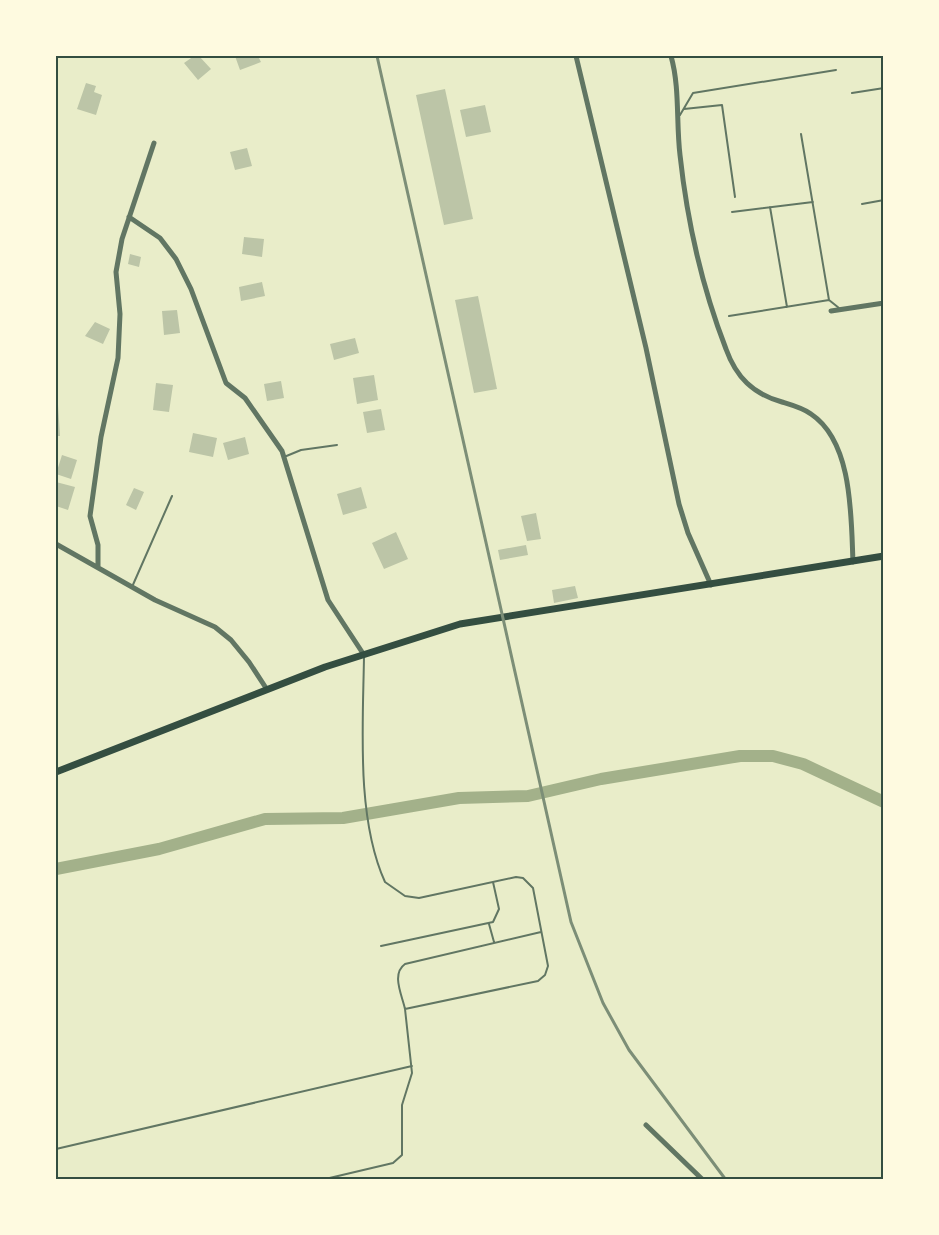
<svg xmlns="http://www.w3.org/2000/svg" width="939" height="1235" viewBox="0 0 939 1235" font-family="'Source Sans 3',sans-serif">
	<rect width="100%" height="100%" fill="#e9edc9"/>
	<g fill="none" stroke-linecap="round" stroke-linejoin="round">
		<path stroke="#a3b18a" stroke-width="12" d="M56,869L159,849L265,819L343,818L459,798L528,796L601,779L740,756H773L803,764L884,802"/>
	</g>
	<path fill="#bcc5a7" d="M194,56H199L211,69L198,80L184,63Z
		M235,56H258L261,62L240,70Z
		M86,83L96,86L94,92L102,95L96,115L77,109Z
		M445,89L473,219L444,225L416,95Z
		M485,105L491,132L466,137L460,110Z
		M247,148L252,166L235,170L230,152Z
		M244,237L264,239L262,257L242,254Z
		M130,254L141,257L139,267L128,264Z
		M262,282L265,296L241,301L239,287Z
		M478,296L497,389L474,393L455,300Z
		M177,310L180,333L164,335L162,311Z
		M95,322L110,329L103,344L85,336Z
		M355,338L359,353L334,360L330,344Z
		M374,375L378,400L357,404L353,378Z
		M281,381L284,398L267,401L264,384Z
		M156,383L173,385L169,412L153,410Z
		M56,405H58L60,436H56Z
		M381,409L385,430L367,433L363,412Z
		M193,433L217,438L213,457L189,452Z
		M245,437L249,454L228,460L223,443Z
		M62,455L77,460L71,479L56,474Z
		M56,482L75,487L68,510L56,506Z
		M361,487L367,508L343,515L337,494Z
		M134,488L144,492L136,510L126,505Z
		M536,513L541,539L527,541L521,516Z
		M396,532L408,559L384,569L372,543Z
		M526,545L528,555L500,560L498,550Z
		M575,586L578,598L554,603L552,590Z"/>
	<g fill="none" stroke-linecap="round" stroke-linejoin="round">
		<path stroke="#617663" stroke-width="2" d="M852,93L884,88
			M684,109L722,105L735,197
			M680,115L693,93L836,70
			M801,134L829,300
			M862,204L884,200
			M770,207L787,307
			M732,212L813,202
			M729,316L829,300L839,308
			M284,457L301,450L337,445
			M132,587L172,496
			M489,924L494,942
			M381,946L493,922L499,909L493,882
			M405,1009C402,995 391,974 405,964L541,932
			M56,1149L412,1066
			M321,1180L393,1163L402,1155V1105L412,1073L405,1009L538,981L545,975L548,966L533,888L523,878L516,877L419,898L405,896L385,882C356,818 363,725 364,657"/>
		<path stroke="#617663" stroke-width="5" d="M576,56L646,348L679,504L688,533L711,585
			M671,56C680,88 676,122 680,155C687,220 702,287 726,349C736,377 753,394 782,402C792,405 803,408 811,414C853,442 851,517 853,562
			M129,217L160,238L176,259L191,289L226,383L245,398L282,451L328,600L364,655
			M831,311L884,303
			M56,544L155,600L215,627L231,640L249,662L266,688
			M98,566V545L90,516L101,437L118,358L120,314L116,272L122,239L154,143
			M646,1125L703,1180"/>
		<path stroke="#344e41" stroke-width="7" d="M56,772L325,667L460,624L884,556"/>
		<path stroke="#7c8e77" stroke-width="3" d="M377,56L571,922L603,1003L629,1050L726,1180"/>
	</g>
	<rect width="939" height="1235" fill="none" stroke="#fefae0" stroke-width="114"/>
	<rect x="57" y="57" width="825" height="1121" fill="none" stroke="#344e41" stroke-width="2"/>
</svg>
